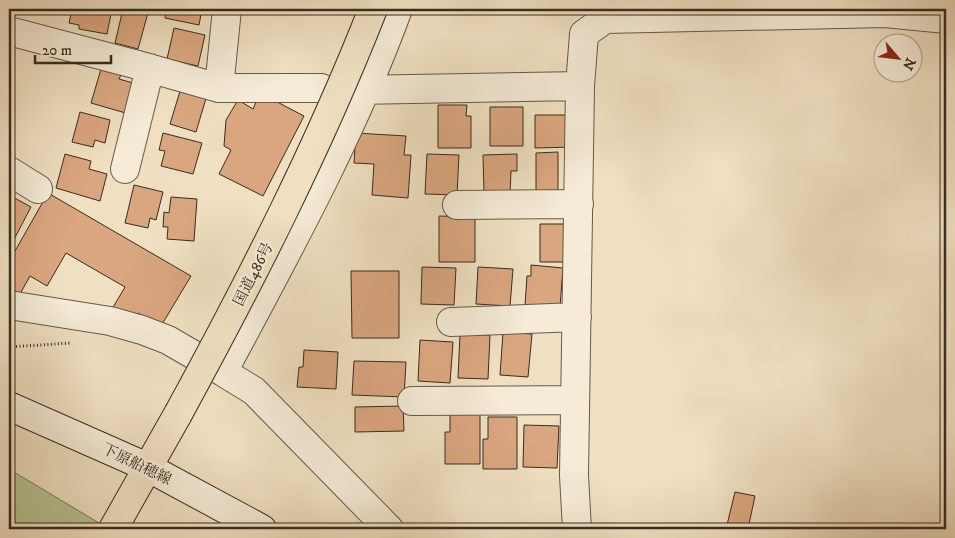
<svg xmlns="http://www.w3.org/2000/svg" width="955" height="538" viewBox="0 0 955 538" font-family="'IM FELL DW Pica','Noto Serif JP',serif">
	<rect width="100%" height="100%" fill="#f0e0c1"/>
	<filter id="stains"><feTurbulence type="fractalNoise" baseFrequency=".004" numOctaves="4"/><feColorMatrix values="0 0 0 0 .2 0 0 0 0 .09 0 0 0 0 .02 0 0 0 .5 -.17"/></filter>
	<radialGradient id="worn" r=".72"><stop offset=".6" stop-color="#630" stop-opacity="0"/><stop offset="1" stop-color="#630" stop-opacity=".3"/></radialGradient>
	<path fill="#b7c394" stroke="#77785a" d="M9,469L109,529H9Z"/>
	<path fill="#daa67f" stroke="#372c20" d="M72,9H112L107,34L79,29V25L69,23Z
		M123,9H149L138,49L115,43Z
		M167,9H202L199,25L165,18Z
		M174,28L205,35L198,66L167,59Z
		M101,69L121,75L119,79L133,83L129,114L91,103Z
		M181,88L207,95L196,132L170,124Z
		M260,93L304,116L263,196L219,174L231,150L224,146L226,120L238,100L253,109Z
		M438,105H467L466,116H471V148H438Z
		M490,107H523V146H490Z
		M80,112L110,120L105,143L95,140L93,147L72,142Z
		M535,115H574V147L535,148Z
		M163,133L202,143L193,174L161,166L165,151L159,150Z
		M356,133L406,136L404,155H411L408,198L372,195L374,164L354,163Z
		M558,152V192H536V153Z
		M65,154L91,161L89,169L107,174L100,201L56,188Z
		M427,154L459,155L457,195L425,194Z
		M517,154V171H511L510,193H484L483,155Z
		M134,185L163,192L156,220L150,218L148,228L125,223Z
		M48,193L191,276L161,326L138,313L133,321L112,309L125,287L66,253L47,286L30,276L20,294L9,287V257L11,258Z
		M9,195L31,207L10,247L9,246Z
		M171,197L197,199L194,241L167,239L168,227H163L164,212L169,213Z
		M439,216L475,217V262H439Z
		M540,224H572L571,262H540Z
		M531,265L563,268L560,307L525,305L527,276H531Z
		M422,267L456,268L454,305L421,304Z
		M478,267L513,269L510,306L476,304Z
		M351,271H399V338H352Z
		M503,332L532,334L528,377L500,375Z
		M460,334L490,335L488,379L458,378Z
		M420,340L453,342L450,383L418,381Z
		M304,350L338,352L336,389L297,387L299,367H303Z
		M354,361L406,362L404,397L352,395Z
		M403,406L404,431L355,432V407Z
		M450,412H480V464H445V432H450Z
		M488,417H517V469H483V439H488Z
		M524,425L559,426L557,468L523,467Z
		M735,492L755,496L748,529H726Z"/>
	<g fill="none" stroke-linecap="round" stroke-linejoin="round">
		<defs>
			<path id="street" d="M9,31L138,65L219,88H321
				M219,88L227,9
				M355,90L580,86
				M125,169L150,68
				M9,171L38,189
				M457,205L579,204
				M9,305L110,321L142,330L168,340L223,372L254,391L389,529
				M451,322L577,317
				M223,372C286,254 352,135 398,9
				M412,401L575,400
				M577,529L574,476L580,86L584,34L605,19L885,13L946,19"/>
			<path id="secondary" d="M9,406L147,467L262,529"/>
			<path id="highway" d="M113,529L178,414"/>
		</defs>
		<use href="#street" stroke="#655948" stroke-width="30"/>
		<use href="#secondary" stroke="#372c20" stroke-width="30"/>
		<use href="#highway" stroke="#372c20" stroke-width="30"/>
		<path stroke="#372c20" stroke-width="3" stroke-dasharray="1 2.5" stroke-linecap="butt" d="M9,347L71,343"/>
		<use href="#street" stroke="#f5ebd7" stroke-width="28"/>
		<use href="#secondary" stroke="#f5ebd7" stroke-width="28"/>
		<use href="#highway" stroke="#f0e0c1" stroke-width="28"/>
		<defs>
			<path id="highway-bridge" d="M178,414C250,282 318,149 373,9"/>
		</defs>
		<use href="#highway-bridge" stroke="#372c20" stroke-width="30" stroke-linecap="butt"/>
		<use href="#highway-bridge" stroke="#f0e0c1" stroke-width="28"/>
	</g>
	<g text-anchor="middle" stroke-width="5" stroke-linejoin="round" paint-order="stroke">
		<g font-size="15" fill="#372c20" stroke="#f5ebd7">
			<text transform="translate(253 274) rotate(-63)" y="5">国道486号</text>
			<text transform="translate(137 464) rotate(26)" y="5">下原船穂線</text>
		</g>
	</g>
	<rect width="955" height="538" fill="none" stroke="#f0e0c1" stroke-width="30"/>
	<rect x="10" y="10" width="935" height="518" fill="none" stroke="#372c20" stroke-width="2.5"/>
	<rect x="15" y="15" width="925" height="508" fill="none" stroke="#372c20"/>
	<g transform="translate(898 58) rotate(118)"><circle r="24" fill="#f5ebd7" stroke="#a99f8e"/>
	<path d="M0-4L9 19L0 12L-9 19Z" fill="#8f2418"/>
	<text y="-8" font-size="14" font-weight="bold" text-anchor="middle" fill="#372c20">N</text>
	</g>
	<path d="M35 55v8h76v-8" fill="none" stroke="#372c20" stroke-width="2.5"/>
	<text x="42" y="55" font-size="15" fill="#372c20" stroke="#f5ebd7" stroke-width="4" paint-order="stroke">20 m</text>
	<rect width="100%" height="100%" filter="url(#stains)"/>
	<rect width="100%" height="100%" fill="url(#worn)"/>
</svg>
